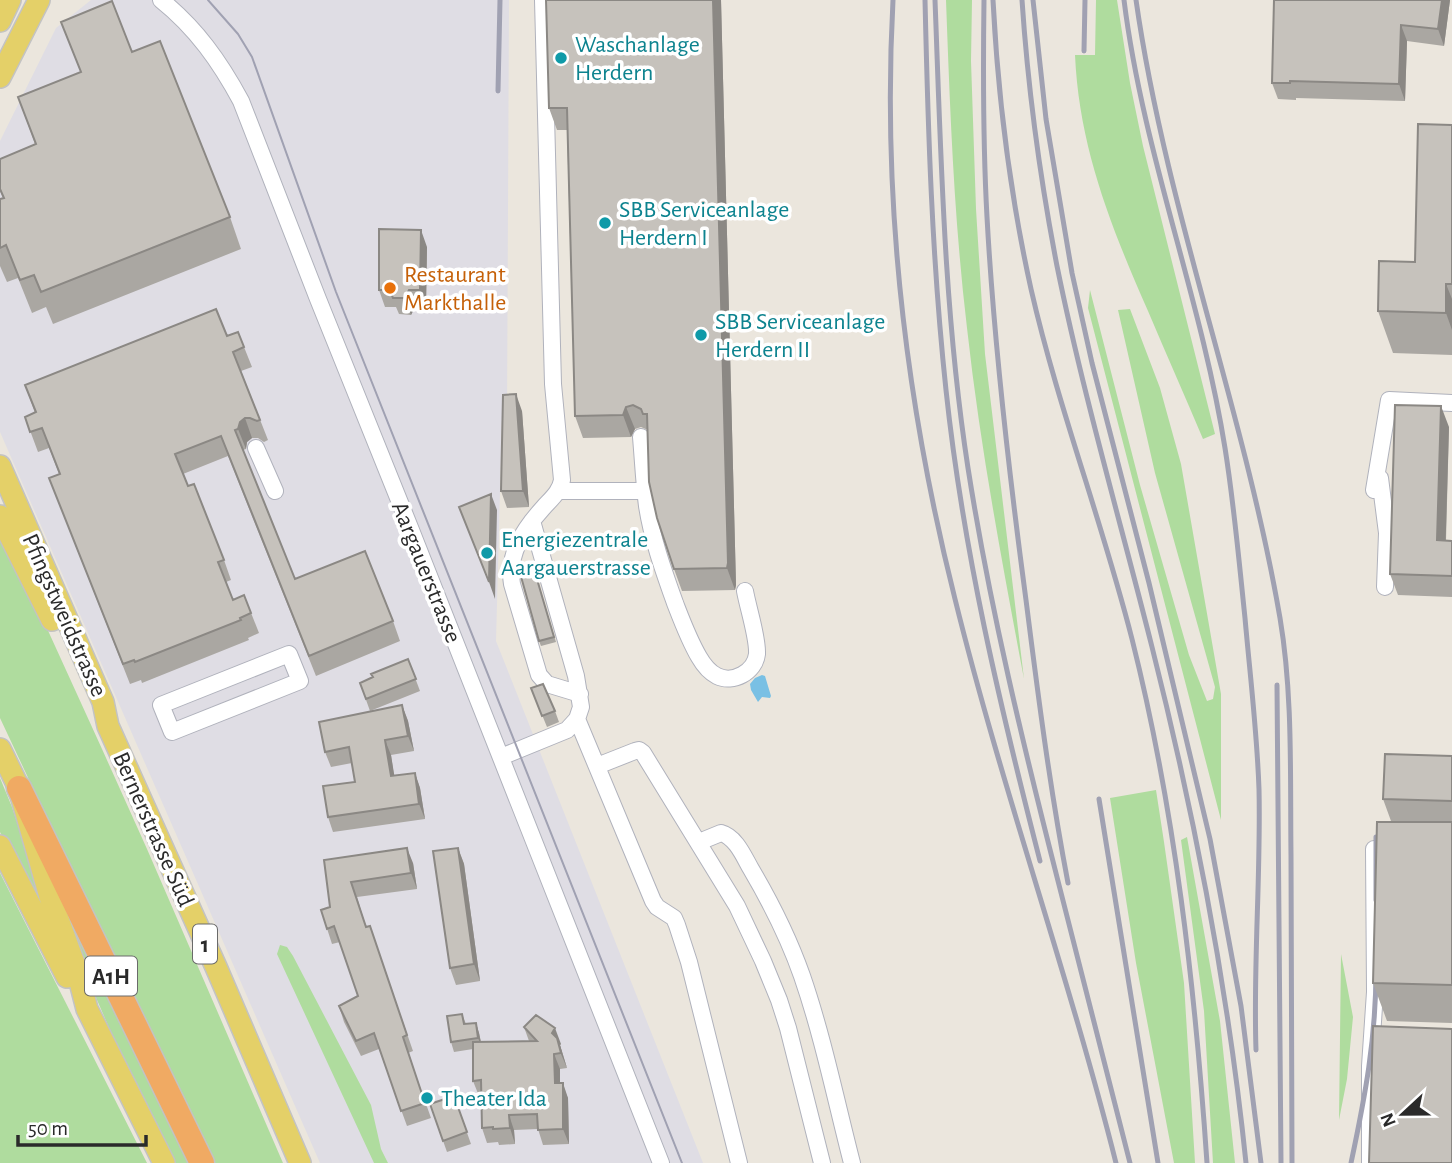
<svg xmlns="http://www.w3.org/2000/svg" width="1452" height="1163" viewBox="0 0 1452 1163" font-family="'Alegreya Sans',sans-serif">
	<rect width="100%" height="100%" fill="#ebe6dd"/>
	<path fill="#dfdde4" d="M91,0H509L507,416L502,417L496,641L703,1163H320L0,432V141L56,28Z"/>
	<path fill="#afdc9e" d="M946,0H972L971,61L976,209L985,354L1024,679C1002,562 980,446 967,328C954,219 950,110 946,0Z
		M1096,0H1117L1130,83L1143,146L1215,434L1203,439C1185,396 1166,354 1148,311C1111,227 1079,147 1075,55H1095Z
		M1090,290L1140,485L1189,655L1207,701L1213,699L1215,687L1155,473L1118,310L1130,309L1160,388L1181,464L1221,694V820L1088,308Z
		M0,539L45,624L102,749L147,849L283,1163H215L62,850L0,718Z
		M0,778L12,807L52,929L10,853L0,832Z
		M1156,790L1164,842L1184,983L1195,1163H1174L1136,963L1110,798Z
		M1187,837L1220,1021L1235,1163H1213L1204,1011L1181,840Z
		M0,873L147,1163H0Z
		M50,873L190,1163H173L123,1060L81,963Z
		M280,945L287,947L293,956L371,1105L381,1149L388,1163H374L277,954Z
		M1341,954L1353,1017L1347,1079L1339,1120Z"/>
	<path fill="#79c0e4" d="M762,675L765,676L771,696L770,698L762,697L758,702L751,690L750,684L755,678Z"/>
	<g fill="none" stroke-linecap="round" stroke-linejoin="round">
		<defs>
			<path id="minor" d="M161,0C196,28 220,62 241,101L318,299L411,530L661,1163
				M543,0L553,384L562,480C560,492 551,499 543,508C524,529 507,554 512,584L539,675L547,684L580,694
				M641,437C643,460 644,483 647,506C652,539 664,572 675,603C682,621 689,640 699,657C703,664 709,672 717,676C733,684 755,672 757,654C758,638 748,608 745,591
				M256,448L275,491
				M1380,478L1387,533L1385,587
				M1374,490L1389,400L1452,403
				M559,491H646
				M289,654L300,681L172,732L161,705Z
				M577,719L653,901L657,907L674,918L677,925L689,962L739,1163
				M501,757L567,730L577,719L581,707L576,676L532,521
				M597,766L635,751L639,750L643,753L737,906L763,961L779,1000L788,1028L822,1163
				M699,842L721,833C736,837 744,857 751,869C771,903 789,939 802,976C823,1037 836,1101 852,1163
				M1370,1163V1066L1375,992L1374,849H1397"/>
			<path id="major" d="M0,21L10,0
				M0,77L39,0
				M0,466L103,702L108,726L216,967L300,1163
				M0,516L52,620
				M0,749L19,788L50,897L78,974L87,1009L164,1163
				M0,846L67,977"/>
			<path id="highway" d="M19,788L202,1163"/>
		</defs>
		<use href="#minor" stroke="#b0b2bc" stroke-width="18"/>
		<use href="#major" stroke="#c3c3c3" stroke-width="24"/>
		<use href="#highway" stroke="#c3c3c3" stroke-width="27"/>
		<use href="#minor" stroke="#fff" stroke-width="16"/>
		<use href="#major" stroke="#e4d068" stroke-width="21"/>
		<use href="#highway" stroke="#f0aa63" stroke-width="24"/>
		<path stroke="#a0a1b2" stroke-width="2" d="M208,0L238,34L252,57L336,292L682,1163"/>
		<path stroke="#a0a1b2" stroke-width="5" d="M893,0C882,201 906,404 955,599C1002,789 1068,973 1116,1163
			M925,0C928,130 932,260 946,390C963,550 1000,706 1040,861
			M935,0C941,156 944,313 968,468C990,608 1023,744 1058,881C1082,975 1106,1069 1130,1163
			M984,0C983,72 983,145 987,217C994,345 1009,473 1026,600C1038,695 1050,789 1068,883
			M993,0C998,98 1010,194 1031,289C1058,407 1102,521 1132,639C1175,810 1195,987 1207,1163
			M1022,0C1028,89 1040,178 1057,266C1083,394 1120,520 1152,647C1195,817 1228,989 1246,1163
			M1033,0L1046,119L1072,273L1092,363L1149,583L1210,839L1241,1006L1261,1163
			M1124,0C1143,153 1201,297 1225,448C1234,504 1239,561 1245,618C1250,675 1257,731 1259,789C1261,876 1253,963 1256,1050
			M1136,0C1166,210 1244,409 1280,618C1293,695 1290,776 1291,855C1291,957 1292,1060 1292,1163
			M1084,51L1085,0
			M498,91L500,0
			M1277,685L1281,1163
			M1099,799L1158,1163
			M1376,837V900
			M1351,1163C1365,1097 1376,1039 1376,970"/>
	</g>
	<path fill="#aaa7a2" d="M546,0H721L736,585L735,590L682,591L674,569L648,430L641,427L635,429L631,437L583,438L575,416L567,130H557L549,108Z
		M1274,0H1450L1444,46L1407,41L1405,101L1296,98V100L1278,99L1272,83Z
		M61,22L132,52L230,217L241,249L53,324L46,307L32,313L18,278L7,282L0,266V199L3,198L0,191V159L35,144L18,97L81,72Z
		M1452,125V355L1393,353L1378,311L1415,262Z
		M427,247L426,307H415L411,315L399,314L396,307H385L379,290Z
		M238,332L252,367L241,371L268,440L264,442L258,438H252L247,442L246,449L243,450L295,579L393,621L400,641L316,676L228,456L183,474L188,486L224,560L231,580L226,582L233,600L244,595L259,633L248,638L249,640L142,683L141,680L130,684L49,478L59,474L49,448L38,452L25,417L35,413L25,385L227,336Z
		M522,411L529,507L507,508L501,491Z
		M1449,427L1446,541H1452V597L1398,595L1390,574Z
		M534,569L556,642L541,646L539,641Z
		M408,659L420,691L370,711L360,683L373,677Z
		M531,688L555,711L559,722L547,727Z
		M402,705L408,721L414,751L391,755L394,776L415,773L420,788L425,819L333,832L328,817L355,782L352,763L331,767L325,752Z
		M1452,756V1023L1387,1021L1373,983L1432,822L1391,821L1383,799Z
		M458,848L464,864L480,981L456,985L450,968Z
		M324,860L413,863L417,889L357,897L366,927L370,926L413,1051L408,1053L431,1118L407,1126L379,1049L361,1056L344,1022L339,1006L358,996L340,942L332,944L321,910L330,907Z
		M462,1014L466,1024L476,1023L479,1033L481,1042L529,1041L524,1027L561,1044L560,1045L567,1068L560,1069V1083L568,1098L569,1144L543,1145L538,1129L514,1130L515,1144L499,1145L498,1142L487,1143L482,1128L481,1096H479L473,1081V1049L454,1052L451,1042Z
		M454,1096L471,1144L447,1152L430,1104Z"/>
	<path fill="#8b8884" d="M713,0H721L736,585L735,590L727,568Z
		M1442,0H1450L1444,46L1438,29Z
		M1401,25L1407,41L1405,101L1399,84Z
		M421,230L427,247L426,307L420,290Z
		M1446,284L1452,299V330L1446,313Z
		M409,290L415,307L411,315L405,298Z
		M516,394L522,411L529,507L523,491Z
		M1441,406L1449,427L1445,562L1437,540Z
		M626,407L635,429L631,437L623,415Z
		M245,418L252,438L247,442L246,449L238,429L240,422Z
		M491,494L497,510L495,599L489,582Z
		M402,705L408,721L414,751L408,736Z
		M385,740L391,755L397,792L391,776Z
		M415,773L420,788L425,819L419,804Z
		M407,848L413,863L417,889L411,873Z
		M458,848L464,864L480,981L474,964Z
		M476,1023L479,1033L482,1048L478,1038Z
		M555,1028L561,1044L560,1045L567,1068L552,1033Z
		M554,1054L560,1069V1098L555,1083Z
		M563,1083L568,1098L569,1144L563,1129Z
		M509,1115L514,1130L515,1144L510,1128Z"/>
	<path fill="#c6c2bc" stroke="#8b8884" stroke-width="2" d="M546,0H713L728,563L727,568L674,569L657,518L649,482L647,414H643L641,409L633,405L626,407L623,415L575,416L567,108H549Z
		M1274,0H1442L1438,29L1401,25L1399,84L1290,81V83H1272Z
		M112,1L132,52L160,41L230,217L41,292L34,275L20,280L6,245L0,248V199L4,198L0,189V159L36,144L18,97L81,72L61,22Z
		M1418,124L1452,125V284H1446V313L1378,311L1379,261L1415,262Z
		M379,229L421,230L420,290H409L405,298H393L390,290H379Z
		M216,309L227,336L238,332L244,347L233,352L260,420L257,421L250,418H245L240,422L238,429L235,430L295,579L365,551L393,621L309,656L221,436L175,454L188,486L194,484L224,560L218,562L233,600L244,595L251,613L240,618L241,620L135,662L134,660L123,664L49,478L60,474L42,428L30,432L25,417L36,412L25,385Z
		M516,394L523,491H501L503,395Z
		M1395,405L1441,406L1437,540L1452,541V576L1390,574Z
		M491,494L489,582L459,507Z
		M534,569L554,637L539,641L520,573Z
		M408,659L416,679L366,699L360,683L373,677L371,674Z
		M543,684L555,711L542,716L531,688Z
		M402,705L408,736L385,740L391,776L415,773L419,804L328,817L323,786L355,782L349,747L325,752L319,722Z
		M1385,754L1452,756V801L1383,799Z
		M1377,822H1452V985L1373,983Z
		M407,848L411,873L351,882L366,927L370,926L407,1035L403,1037L425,1103L401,1111L374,1033L356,1041L339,1006L358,996L334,926L327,929L321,910L330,907L324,860Z
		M458,848L474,964L450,968L433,851Z
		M462,1014L464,1024L476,1023L478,1038L451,1042L447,1016Z
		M536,1015L555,1028L552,1033L557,1038L561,1053L554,1054L555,1083H563V1129L538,1130L537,1114L509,1115L510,1128L493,1129V1127L482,1128L481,1080L473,1081V1042L537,1041L524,1027Z
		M1373,1026L1452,1029V1163H1369Z
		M454,1096L467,1132L443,1141L430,1104Z"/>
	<g fill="#0f9aa8" stroke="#fff" stroke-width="2.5">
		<circle cx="561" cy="58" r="7"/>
		<circle cx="605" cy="223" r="7"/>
		<circle cx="701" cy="335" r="7"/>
		<circle cx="487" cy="553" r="7"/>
		<circle cx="427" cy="1098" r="7"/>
	</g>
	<circle fill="#e8710a" stroke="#fff" stroke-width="2.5" cx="390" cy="288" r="7"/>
	<g text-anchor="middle" stroke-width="7" stroke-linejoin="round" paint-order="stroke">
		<g fill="#fff" stroke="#6a6a6a" stroke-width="2">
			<rect x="193" y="924.5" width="24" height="39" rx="5"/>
			<rect x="85" y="956.5" width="52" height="39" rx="5"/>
		</g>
		<g font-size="23" font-weight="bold" fill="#2a2a2a">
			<text x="205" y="952">1</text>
			<text x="111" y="984">A1H</text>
		</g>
		<g font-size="24" fill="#0d838f" stroke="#fff" text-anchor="start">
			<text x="575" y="52">Waschanlage<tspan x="575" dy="28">Herdern</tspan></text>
			<text x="619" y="217">SBB Serviceanlage<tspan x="619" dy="28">Herdern I</tspan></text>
			<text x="715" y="329">SBB Serviceanlage<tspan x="715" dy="28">Herdern II</tspan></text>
			<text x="501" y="547">Energiezentrale<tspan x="501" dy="28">Aargauerstrasse</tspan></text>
			<text x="441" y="1106">Theater Ida</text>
		</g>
		<g font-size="24" fill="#c56008" stroke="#fff" text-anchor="start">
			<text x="404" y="282">Restaurant<tspan x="404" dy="28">Markthalle</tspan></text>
		</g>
		<g font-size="24" fill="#2a2a2a" stroke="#fff">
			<text transform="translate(427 572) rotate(68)" y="8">Aargauerstrasse</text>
			<text transform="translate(65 615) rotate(66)" y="8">Pfingstweidstrasse</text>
			<text transform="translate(154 829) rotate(66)" y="8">Bernerstrasse Süd</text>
		</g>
	</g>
	<g transform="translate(1403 1114) rotate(248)" stroke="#ffffff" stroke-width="5" paint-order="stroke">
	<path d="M0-5L12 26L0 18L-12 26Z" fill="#2a2a2a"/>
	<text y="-10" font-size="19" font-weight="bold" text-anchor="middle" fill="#2a2a2a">N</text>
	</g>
	<path d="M18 1135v10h128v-10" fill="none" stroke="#2a2a2a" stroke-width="3.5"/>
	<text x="28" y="1135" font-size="21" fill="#2a2a2a" stroke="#ffffff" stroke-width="5" paint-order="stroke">50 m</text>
</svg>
